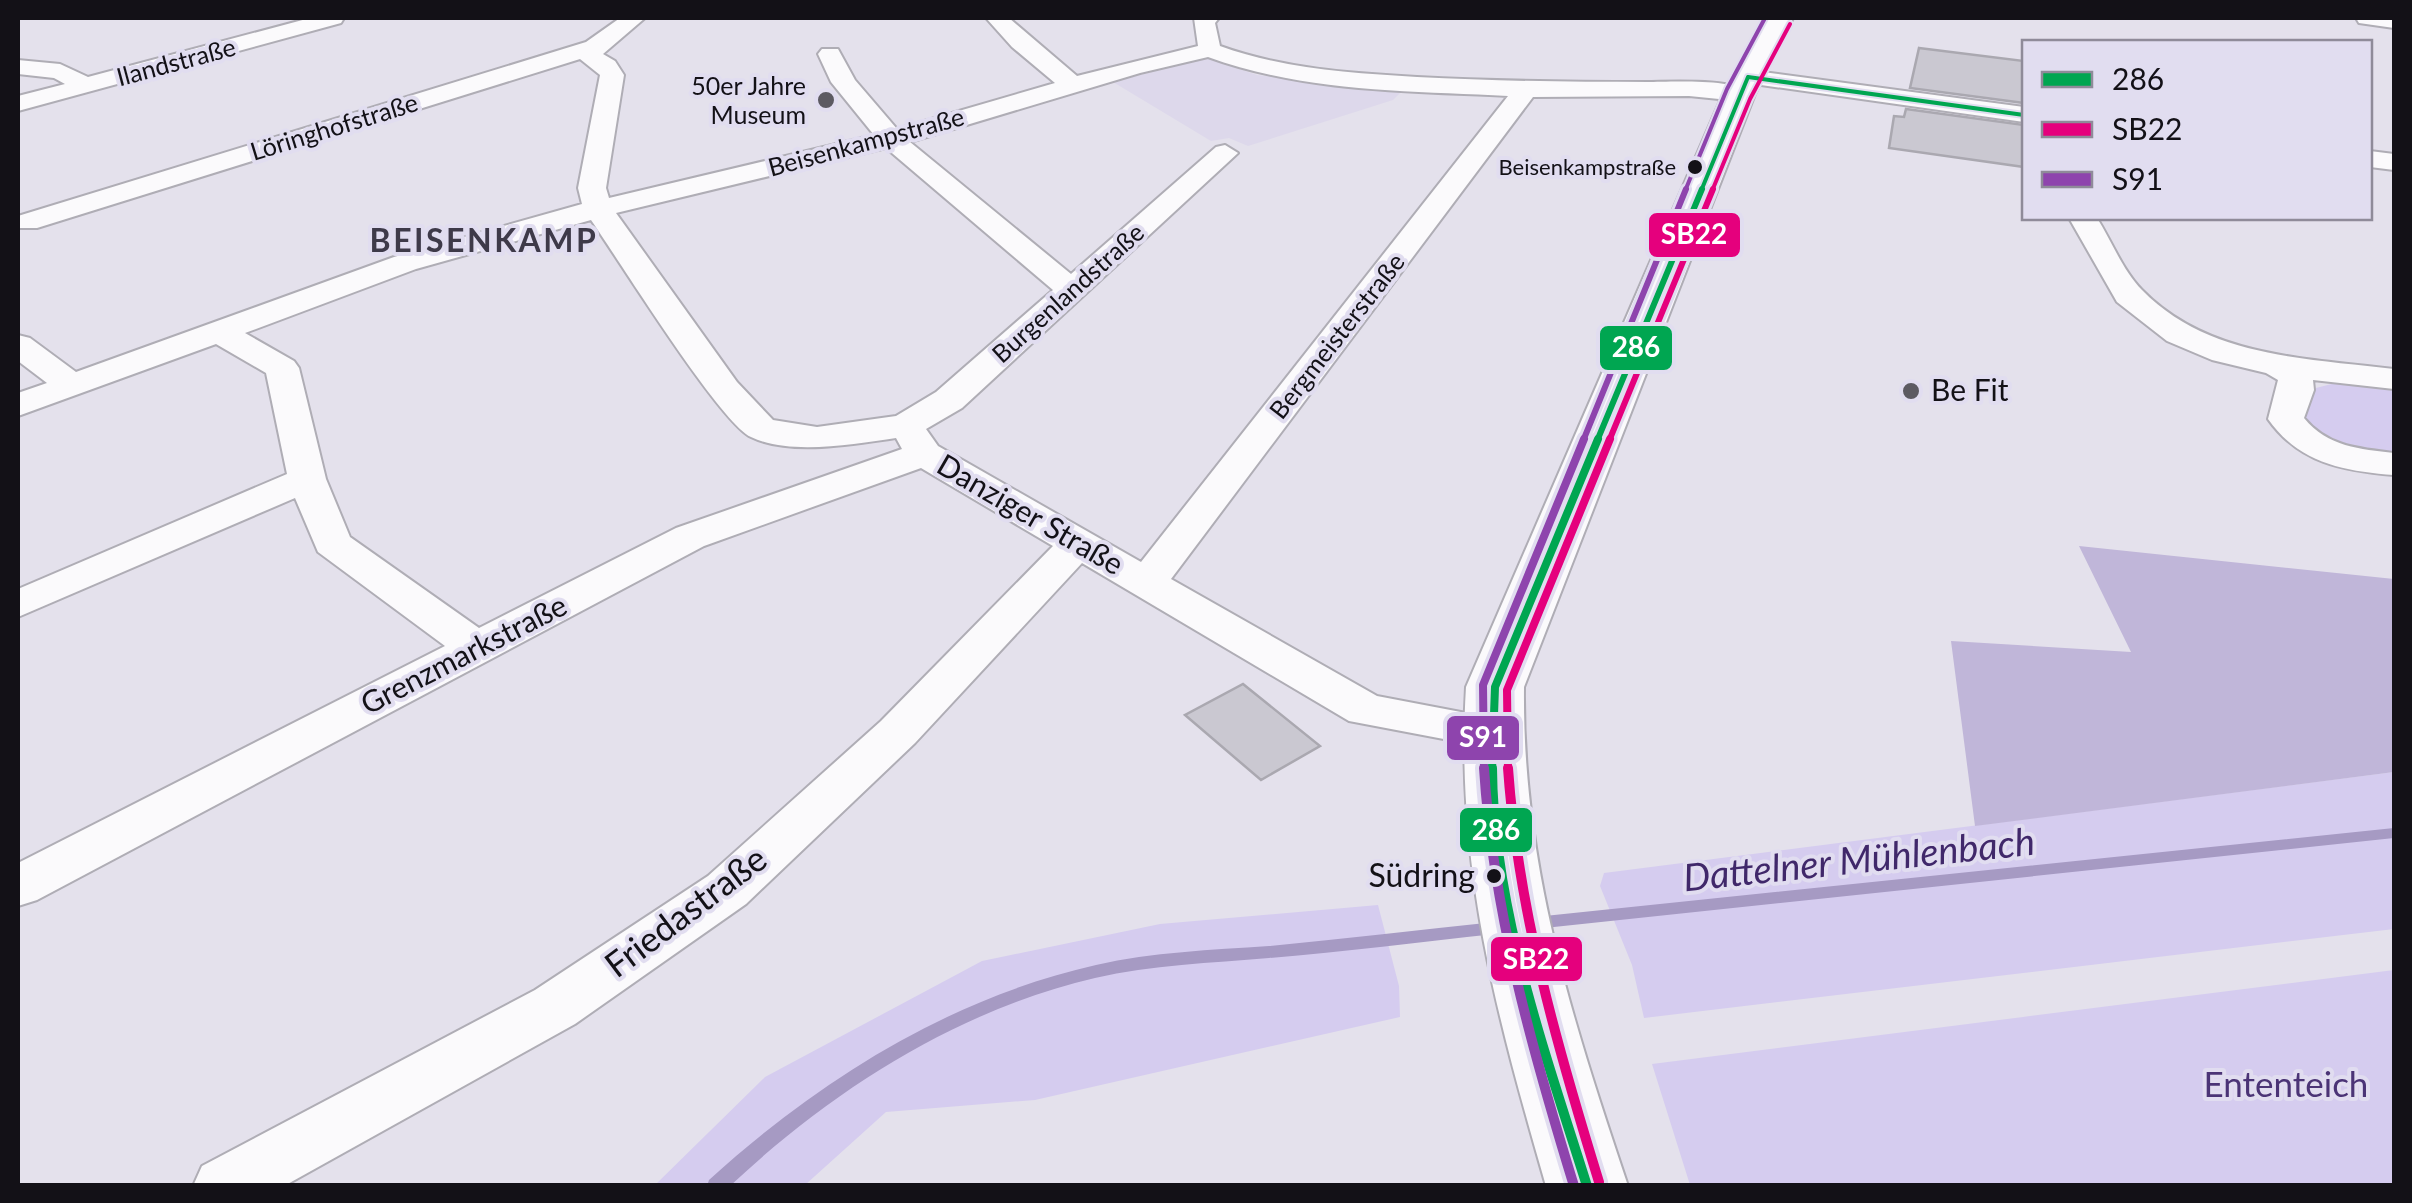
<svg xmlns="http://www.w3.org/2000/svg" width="2412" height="1203" viewBox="0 0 2412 1203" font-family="Lato,sans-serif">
	<rect width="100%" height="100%" fill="#e4e1ec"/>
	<path fill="#ddd8eb" d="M1206,58L1257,75L1402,91L1393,100L1248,146L1229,138L1211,141L1113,82Z"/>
	<path fill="#d5ccef" d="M2343,381L2394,385V456L2358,452L2307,428L2301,412L2316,388Z
		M2394,772V929L1644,1018L1632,965L1600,886L1604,873Z
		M1378,905L1399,986L1400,1017L1035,1100L886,1112L805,1185H655L765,1077L982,961L1160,924Z
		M2394,970V1185H1690L1652,1064Z"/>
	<path fill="#c0b6d9" d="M2079,546L2394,579V772L1975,826L1951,641L2131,652Z"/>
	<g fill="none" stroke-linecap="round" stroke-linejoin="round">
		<path fill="#a69ac3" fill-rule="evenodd" d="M2394,828V838L1535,929L1529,927L1527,923L1529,919L1535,917Z
			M1495,922L1501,924L1503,928L1501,932L1495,934C1420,942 1344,952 1269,958C1211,963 1152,965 1095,978C958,1010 832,1090 730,1186H707L709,1180C819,1080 950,998 1096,965C1153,952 1211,950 1269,946C1344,939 1420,930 1495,922Z"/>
	</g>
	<path fill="#cac8d1" stroke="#aaa8b0" stroke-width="2.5" d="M1919,48L2024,61V103L1910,88Z
		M1906,109L2024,125V167L1889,148L1894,116L1904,117Z
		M1243,684L1320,746L1261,780L1185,715Z"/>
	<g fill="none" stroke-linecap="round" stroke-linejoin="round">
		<defs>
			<path id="minor" d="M310,18H344L341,23L18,111V96L65,84L54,78L18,74V60L60,64L88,77Z
				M620,18H645L603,54L615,61L624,75L606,188L609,198L874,135L831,82L818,54L822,49H838L855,80L897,129L1055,83L1012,47L986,18H1009L1077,76L1198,46L1194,18H1219L1215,23L1220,46C1284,69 1350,73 1417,77C1494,81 1570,82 1647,82C1670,82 1737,78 1751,94L1739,101L1689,96L1533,97L1171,579L1377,696L1508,721L1515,732L1508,743L1491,748L1349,721L1082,563L915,743L746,904L575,1024L284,1186H193L202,1166L535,990L708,876L881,721L1053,546L921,468L704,546L37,900L18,906V863L445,646L318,552L295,498L18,617V589L287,474L266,373L216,344L18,416V393L47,383L18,361V335L30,338L76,372L394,257L582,204L578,188L600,75L580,59L37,228H18V216L586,42ZM1208,57C1304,92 1408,91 1508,96L1141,562L938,446L926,429L962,408L1238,153L1225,145L1216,147L1071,274L910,142L1140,73ZM886,148L1053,290L936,392L896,416L817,427L773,420L737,382L616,213ZM591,220C617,257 720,423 751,437C790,456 854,444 896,438L902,449L676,528L479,628L350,537L326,479L299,368L294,361L245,333L416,269Z
				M2356,18H2394V28L2359,23Z
				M1748,70L2024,107V122L1740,82L1736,77L1740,72Z
				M2370,151L2394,154V170L2370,167Z
				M2069,218H2097C2111,240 2123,271 2142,290C2208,358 2307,358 2394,369V389L2313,380L2314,390L2304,418C2328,447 2360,449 2394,453V475C2343,471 2299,463 2268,419L2278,380L2266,373L2212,360L2167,341L2117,302Z"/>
			<path id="primary" d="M1765,18H1793L1755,94L1524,687C1522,865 1572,1019 1628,1186H1546C1497,1016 1455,866 1466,687L1723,94Z"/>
		</defs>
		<use href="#minor" stroke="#afadb5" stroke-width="4"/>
		<use href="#primary" stroke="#afadb5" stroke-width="4"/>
		<use href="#minor" fill="#fbfafc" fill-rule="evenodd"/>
		<use href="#primary" fill="#fbfafc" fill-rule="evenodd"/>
		<defs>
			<path id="bus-1-far3" d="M1748,77L2024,115
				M1701,191L1748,77"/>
			<path id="bus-1-far2" d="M1597,441L1702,189"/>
			<path id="bus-1-far1" d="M1492,771L1495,687L1598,439"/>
			<path id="bus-1" d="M1492,768C1493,910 1545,1052 1587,1186"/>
			<path id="bus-2-far3" d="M1712,191L1750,99L1790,24"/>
			<path id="bus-2-far2" d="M1609,441L1713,189"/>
			<path id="bus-2-far1" d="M1508,771L1507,690L1610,439"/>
			<path id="bus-2" d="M1508,768C1518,911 1557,1046 1599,1182"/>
			<path id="bus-3-far3" d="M1685,191L1727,89L1765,18"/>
			<path id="bus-3-far2" d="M1583,441L1686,189"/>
			<path id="bus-3-far1" d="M1484,771L1483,685L1584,439"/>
			<path id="bus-3" d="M1484,768C1493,912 1532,1049 1574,1186"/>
		</defs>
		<use href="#bus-1-far3" stroke="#e1ddf0" stroke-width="8"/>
		<use href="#bus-1-far2" stroke="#e1ddf0" stroke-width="12"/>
		<use href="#bus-1-far1" stroke="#e1ddf0" stroke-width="15"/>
		<use href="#bus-1" stroke="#e1ddf0" stroke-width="18"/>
		<use href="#bus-2-far3" stroke="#e1ddf0" stroke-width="8"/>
		<use href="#bus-2-far2" stroke="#e1ddf0" stroke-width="12"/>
		<use href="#bus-2-far1" stroke="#e1ddf0" stroke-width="15"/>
		<use href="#bus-2" stroke="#e1ddf0" stroke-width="18"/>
		<use href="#bus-3-far3" stroke="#e1ddf0" stroke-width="8"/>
		<use href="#bus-3-far2" stroke="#e1ddf0" stroke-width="12"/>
		<use href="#bus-3-far1" stroke="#e1ddf0" stroke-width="15"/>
		<use href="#bus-3" stroke="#e1ddf0" stroke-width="18"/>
		<use href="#bus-1-far3" stroke="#00a651" stroke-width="4"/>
		<use href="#bus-1-far2" stroke="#00a651" stroke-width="6"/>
		<use href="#bus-1-far1" stroke="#00a651" stroke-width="8"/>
		<use href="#bus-1" stroke="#00a651" stroke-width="10"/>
		<use href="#bus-2-far3" stroke="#e5007d" stroke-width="4"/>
		<use href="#bus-2-far2" stroke="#e5007d" stroke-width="6"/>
		<use href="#bus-2-far1" stroke="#e5007d" stroke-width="8"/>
		<use href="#bus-2" stroke="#e5007d" stroke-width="10"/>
		<use href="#bus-3-far3" stroke="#8e44ad" stroke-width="4"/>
		<use href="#bus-3-far2" stroke="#8e44ad" stroke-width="6"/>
		<use href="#bus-3-far1" stroke="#8e44ad" stroke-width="8"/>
		<use href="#bus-3" stroke="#8e44ad" stroke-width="10"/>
	</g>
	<g fill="#5c5a62" stroke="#e1ddf0" stroke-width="4">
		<circle cx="826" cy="100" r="10"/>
		<circle cx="1911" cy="391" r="10"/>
	</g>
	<g fill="#131117" stroke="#e1ddf0" stroke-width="4">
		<circle cx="1695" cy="167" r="9"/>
		<circle cx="1494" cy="876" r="9"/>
	</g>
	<g text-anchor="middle" stroke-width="8" stroke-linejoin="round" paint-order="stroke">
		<g font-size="22" fill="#131117" stroke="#e1ddf0" text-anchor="end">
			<text x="1676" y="175">Beisenkampstraße</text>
		</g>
		<g font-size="25" fill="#131117" stroke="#e1ddf0">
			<text transform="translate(176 62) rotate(-15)" y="9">Ilandstraße</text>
			<text transform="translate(334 127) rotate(-17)" y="9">Löringhofstraße</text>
			<text transform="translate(866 142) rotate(-15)" y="9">Beisenkampstraße</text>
			<text transform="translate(1068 293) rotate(-42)" y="9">Burgenlandstraße</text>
			<text transform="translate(1337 336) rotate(-52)" y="9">Bergmeisterstraße</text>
		</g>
		<g font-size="25" fill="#131117" stroke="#e1ddf0" text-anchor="end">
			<text x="806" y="95">50er Jahre<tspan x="806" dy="29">Museum</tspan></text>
		</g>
		<g font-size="30" fill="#131117" stroke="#e1ddf0" text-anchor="start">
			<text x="1931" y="401">Be Fit</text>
		</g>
		<g font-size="30" fill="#131117" stroke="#e1ddf0">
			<text transform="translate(1030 515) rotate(30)" y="10">Danziger Straße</text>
			<text transform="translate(464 655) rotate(-27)" y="10">Grenzmarkstraße</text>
		</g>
		<g font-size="32" font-weight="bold" letter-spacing="2.5" fill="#3e3a49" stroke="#e1ddf0">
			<text x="484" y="252">BEISENKAMP</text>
		</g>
		<g font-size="32" fill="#131117" stroke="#e1ddf0" text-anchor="end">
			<text x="1475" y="887">Südring</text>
		</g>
		<g font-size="35" fill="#131117" stroke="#e1ddf0">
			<text transform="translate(686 912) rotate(-37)" y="12">Friedastraße</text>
		</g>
		<g font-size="35" fill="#4b3476" stroke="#e1ddf0">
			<text x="2286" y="1097">Ententeich</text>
		</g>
		<g font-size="38" font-style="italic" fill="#40286a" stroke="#e1ddf0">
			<text transform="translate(1859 860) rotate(-6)" y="13">Dattelner Mühlenbach</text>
		</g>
	</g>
	<g stroke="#e1ddf0" stroke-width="4">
		<rect x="1647" y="211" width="95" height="48" rx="10" fill="#e5007d"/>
		<rect x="1598" y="324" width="76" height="48" rx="10" fill="#00a651"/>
		<rect x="1445" y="714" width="76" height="48" rx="10" fill="#8e44ad"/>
		<rect x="1458" y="806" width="76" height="48" rx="10" fill="#00a651"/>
		<rect x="1489" y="935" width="95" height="48" rx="10" fill="#e5007d"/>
	</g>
	<g font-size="28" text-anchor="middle" font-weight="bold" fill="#fff">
		<text x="1694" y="244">SB22</text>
		<text x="1636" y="357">286</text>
		<text x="1483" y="747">S91</text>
		<text x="1496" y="840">286</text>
		<text x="1536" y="969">SB22</text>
	</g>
	<rect width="2412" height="1203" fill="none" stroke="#131117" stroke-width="40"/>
	<rect x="2022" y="40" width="350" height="180" fill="#e1ddf0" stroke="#8f8b99" stroke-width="2.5"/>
	<rect x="2042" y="72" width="50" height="15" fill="#00a651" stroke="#8f8b99" stroke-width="2.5"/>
	<text x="2112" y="90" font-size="30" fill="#131117">286</text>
	<rect x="2042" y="122" width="50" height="15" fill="#e5007d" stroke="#8f8b99" stroke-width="2.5"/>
	<text x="2112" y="140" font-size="30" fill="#131117">SB22</text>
	<rect x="2042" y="172" width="50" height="15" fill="#8e44ad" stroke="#8f8b99" stroke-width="2.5"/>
	<text x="2112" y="190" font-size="30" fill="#131117">S91</text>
</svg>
